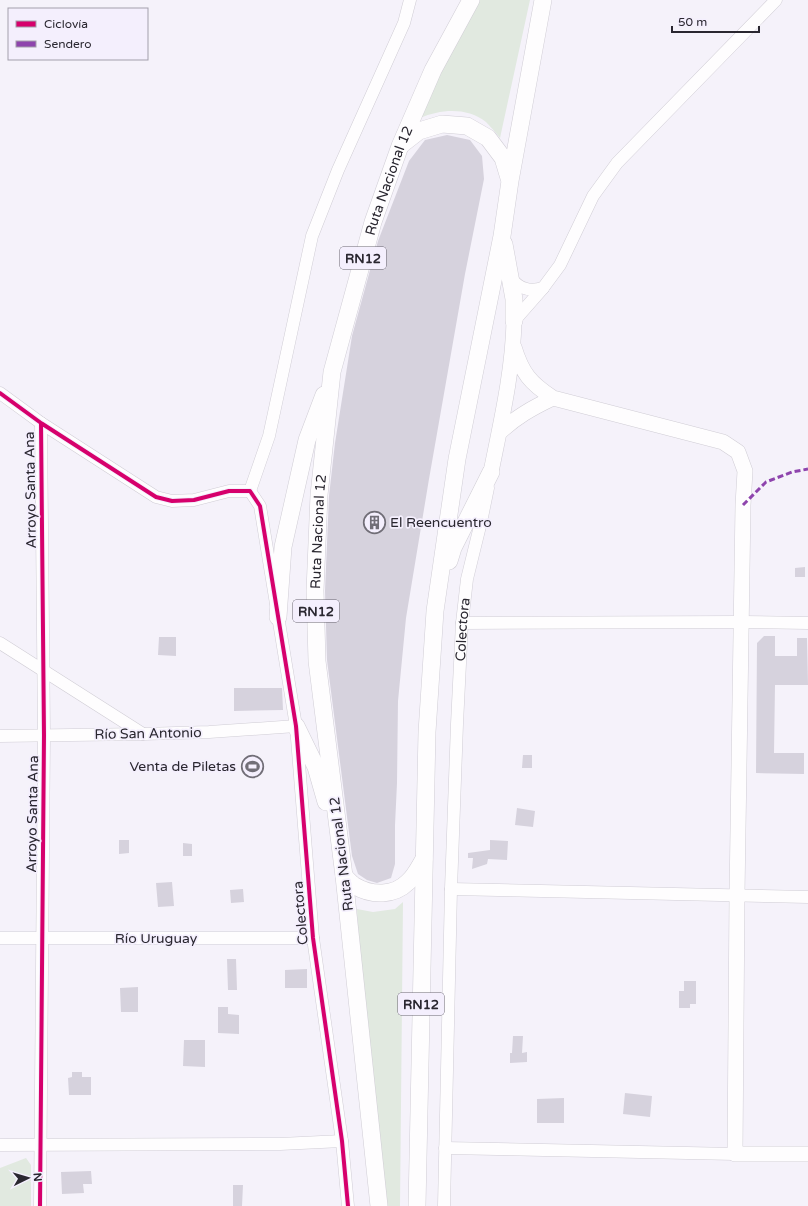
<svg xmlns="http://www.w3.org/2000/svg" width="808" height="1206" viewBox="0 0 808 1206" font-family="'Varela Round',sans-serif">
	<rect width="100%" height="100%" fill="#f5f2fa"/>
	<path fill="#e1e9e0" d="M477,0H530L500,138C496,133 491,127 486,122C467,107 441,109 420,118L447,57Z
		M403,902L400,1206H386L359,969L357,909L373,912L395,909Z
		M26,1158L31,1165V1206H0V1168Z"/>
	<path fill="#d6d2dd" d="M447,135L470,140L482,156L484,179L465,274L429,479L406,618L398,701L397,783L395,825V864L391,878L377,883L367,880L358,874L352,856L327,660L325,591L329,496L335,443L352,336L378,241L409,161L425,140Z
		M805,567V577H795V568Z
		M764,636H775V656H797V638H807L808,685H775L774,753H804V774L756,773L757,643Z
		M159,637H176V656L158,655Z
		M234,688H282L283,710L234,711Z
		M523,755H532V768H522Z
		M517,808L535,811L533,827L515,825Z
		M119,840H129V853L119,854Z
		M490,840L508,841L507,860L488,859L487,864L472,869L473,858H468V853L490,850Z
		M183,843L192,844V856H183Z
		M172,882L174,906L158,907L156,883Z
		M243,889L244,902L231,903L230,890Z
		M227,959H236L237,990H228Z
		M307,969V988H285V970Z
		M684,981H696V1004H690V1008H679V991H684Z
		M138,987V1012H121L120,988Z
		M218,1007H228V1014L239,1015V1034L218,1033Z
		M513,1036H523L522,1053L527,1052V1062L510,1063V1053H512Z
		M184,1040H205V1067L183,1066Z
		M72,1072H82V1077H91V1095H69L68,1078L72,1077Z
		M625,1093L652,1096L650,1117L623,1114Z
		M564,1098V1123H537V1099Z
		M91,1171L92,1184H83L84,1193L62,1194L61,1172Z
		M233,1185H243L242,1206H233Z"/>
	<g fill="none" stroke-linecap="round" stroke-linejoin="round">
		<defs>
			<g id="minor">
				<path d="M510,277C519,289 529,292 543,288"/>
				<path d="M514,321L543,288L560,265L593,196L617,163L776,0"/>
				<path d="M0,393L41,423L156,497L172,501L194,500L229,491H250L260,506L296,726L313,938L342,1141L348,1206"/>
				<path d="M250,491L269,436L312,236L338,170L404,23L410,0"/>
				<path d="M462,623L742,622L808,623"/>
				<path d="M0,643L143,734"/>
				<path d="M0,736L143,734L209,732L296,726"/>
				<path d="M451,889L808,897"/>
				<path d="M0,938H313"/>
				<path d="M0,1145L280,1144L342,1141"/>
				<path d="M445,1148L735,1154"/>
				<path d="M40,1206L44,735L41,423"/>
				<path id="s1" d="M444,1206L451,889L457,724L462,623L467,579L481,522L488,488"/>
			</g>
			<path id="major" d="M514,347C522,373 530,383 553,398L723,442L738,452L745,471L743,505L737,895L735,1154H808
				M499,433C516,417 532,408 553,398
				M491,472C501,422 513,371 514,321"/>
			<g id="highway">
				<path d="M401,145L419,131L442,124L467,126L488,138L503,158L509,178"/>
				<path d="M504,244L514,299V321"/>
				<path d="M449,561L453,548L491,472"/>
				<path d="M278,617L283,547L307,440L324,395"/>
				<path d="M296,726L316,767L326,802"/>
				<path d="M344,876C347,879 351,884 355,886C372,896 394,896 408,882C415,876 419,867 424,859"/>
				<path id="s2" d="M379,1206L344,876L317,661L315,591L319,495L332,372L373,222L400,146L433,70L471,0"/>
				<path d="M417,1206L427,732L435,611L457,459L502,236L510,181L543,0"/>
			</g>
		</defs>
		<use href="#minor" stroke="#d0cdd5" stroke-width="13"/>
		<use href="#major" stroke="#d0cdd5" stroke-width="16"/>
		<use href="#highway" stroke="#d0cdd5" stroke-width="18"/>
		<use href="#minor" stroke="#fefdfe" stroke-width="12"/>
		<use href="#major" stroke="#fefdfe" stroke-width="15"/>
		<use href="#highway" stroke="#fefdfe" stroke-width="17"/>
		<path stroke="#8e44ad" stroke-width="3" stroke-dasharray="6 3" stroke-linecap="butt" d="M743,505L766,482L792,472L808,469"/>
		<defs>
			<path id="cycleway" d="M0,393L41,423L156,497L172,501L194,500L229,491H250L260,506L296,726L313,938L342,1141L348,1206
				M40,1206L44,735L41,423"/>
		</defs>
		<use href="#cycleway" stroke="#f4effd" stroke-width="6"/>
		<use href="#cycleway" stroke="#d6006c" stroke-width="4"/>
	</g>
	<defs>
		<symbol id="building-ring" viewBox="-11 -11 22 22"><circle r="9.5" fill="#f4effd" stroke="#716e77" stroke-width="1.5"/><path d="M-4-6H4V6H1V3H-1V6H-4ZM-2.5-4.3h1.7v1.8h-1.7ZM.8-4.3h1.7v1.8H.8ZM-2.5-1h1.7V.8h-1.7ZM.8-1h1.7V.8H.8Z" fill="#716e77"/></symbol>
		<symbol id="stadium-ring" viewBox="-11 -11 22 22"><circle r="9.5" fill="#f4effd" stroke="#716e77" stroke-width="1.5"/><path d="M0-5a6.5 5 0 1 0 0 10a6.5 5 0 1 0 0-10ZM-3.5-1.8h7v3.6h-7Z" fill="#716e77"/></symbol>
	</defs>
	<g fill-rule="evenodd">
		<use href="#building-ring" x="362" y="510" width="25" height="25"/>
		<use href="#stadium-ring" x="240" y="754" width="25" height="25"/>
	</g>
	<g text-anchor="middle" stroke-width="3.5" stroke-linejoin="round" paint-order="stroke">
		<g fill="#f4effd" stroke="#67636e" stroke-width="1">
			<rect x="340" y="247" width="46" height="22" rx="3"/>
			<rect x="293" y="600" width="46" height="22" rx="3"/>
			<rect x="398" y="993" width="46" height="22" rx="3"/>
		</g>
		<g font-size="13" font-weight="bold" fill="#2a2730">
			<text x="363" y="263">RN12</text>
			<text x="316" y="616">RN12</text>
			<text x="421" y="1009">RN12</text>
		</g>
		<g font-size="14" fill="#2a2730" stroke="#f4effd">
			<text dy="5" stroke="none"><textPath href="#s2" startOffset="1038">Ruta Nacional 12</textPath></text>
			<text transform="translate(30 490) rotate(-91)" y="5">Arroyo Santa Ana</text>
			<text dy="5" stroke="none"><textPath href="#s2" startOffset="678">Ruta Nacional 12</textPath></text>
			<text dy="5" stroke="none"><textPath href="#s1" startOffset="577">Colectora</textPath></text>
			<text transform="translate(148 733) rotate(-1)" y="5">Río San Antonio</text>
			<text transform="translate(32 814) rotate(-89)" y="5">Arroyo Santa Ana</text>
			<text transform="translate(341 854) rotate(-97)" y="5">Ruta Nacional 12</text>
			<text transform="translate(300 913) rotate(-95)" y="5">Colectora</text>
			<text x="156" y="943">Río Uruguay</text>
		</g>
		<g font-size="14" fill="#2a2730" stroke="#f4effd" text-anchor="start">
			<text x="390" y="527">El Reencuentro</text>
			<text x="236" y="771" text-anchor="end">Venta de Piletas</text>
		</g>
	</g>
	<rect x="8" y="8" width="140" height="52" fill="#f4effd" stroke="#a39fab"/>
	<rect x="16" y="21" width="20" height="6" fill="#d6006c" stroke="#a39fab"/>
	<text x="44" y="28" font-size="12" fill="#2a2730">Ciclovía</text>
	<rect x="16" y="41" width="20" height="6" fill="#8e44ad" stroke="#a39fab"/>
	<text x="44" y="48" font-size="12" fill="#2a2730">Sendero</text>
	<g transform="translate(28 1178) rotate(85)" stroke="#f4effd" stroke-width="3" paint-order="stroke">
	<path d="M0-3L7 15L0 10L-7 15Z" fill="#2a2730"/>
	<text y="-6" font-size="11" font-weight="bold" text-anchor="middle" fill="#2a2730">N</text>
	</g>
	<path d="M672 26v6h87v-6" fill="none" stroke="#2a2730" stroke-width="2"/>
	<text x="678" y="26" font-size="12" fill="#2a2730" stroke="#f4effd" stroke-width="3" paint-order="stroke">50 m</text>
</svg>
